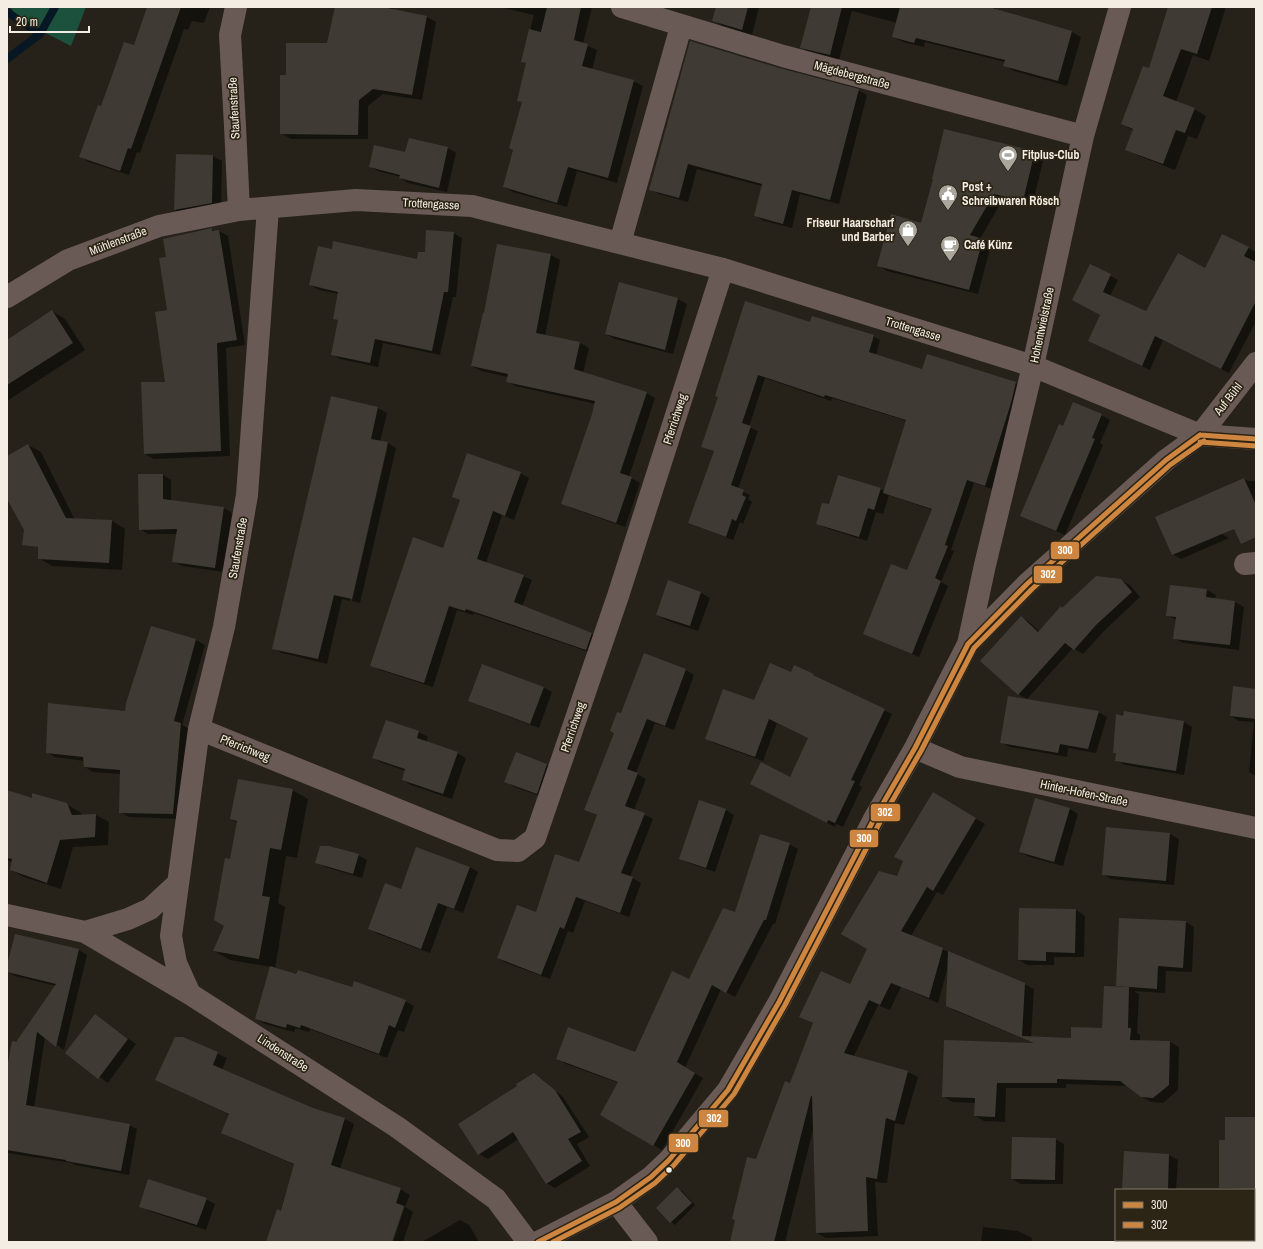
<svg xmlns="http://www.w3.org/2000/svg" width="1263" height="1249" viewBox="0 0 1263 1249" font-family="'Archivo Narrow',sans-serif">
	<rect width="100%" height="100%" fill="#26221a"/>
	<path fill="#1c513d" d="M9,7H86L71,46L10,15L13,10Z"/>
	<path fill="#0007" d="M148,7H210L204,23L192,21L188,30L184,29L140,153L137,152L129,175L89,162L81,157L102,107L135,47Z
		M336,7H393V10L427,17L436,22L422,100L383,94L368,106V139H291L281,133L287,76L328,44Z
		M500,7H592L583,44L597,50L592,70L633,81L643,86L617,183L577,171L567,207L513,192L504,187L514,150L523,103L518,100L527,64L522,61L534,15Z
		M718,7H759L752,35L723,26L714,21Z
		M812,7H996L995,10L1072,32L1081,37L1067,86L1014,71L1004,65L1005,62L925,42L924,47L903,42L893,37L897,23L852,11L839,60L810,53L801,47Z
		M1169,7H1226L1209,61L1193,55L1176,102L1194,109L1206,116L1197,139L1188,136L1175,170L1139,156L1127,149L1134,131L1122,124L1150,70Z
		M779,69L858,90L867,95L839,204L800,194L792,228L764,221L755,216L762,186L697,169L688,202L659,194L651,189Z
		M945,130L1035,152L1044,157L1032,206L1003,199L980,239L991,245L978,294L887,271L878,265L922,224L934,179Z
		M448,148L456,153L447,192L408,183L400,178L401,177L378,171L370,167L406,153Z
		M213,156L222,161L221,207L184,215L175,210Z
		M211,229L215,231H219L228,236L245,345L226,348L230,456L154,459L145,454L167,383L168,311L167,258Z
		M453,233L462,238L456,297H453L440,355L383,343L378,367L340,359L332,354L339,321L334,318L339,294L319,290L310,285L418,261Z
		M1223,235L1256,252V321L1229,373L1163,340L1150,370L1089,341L1101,315L1091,265L1118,280L1110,296L1146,313L1205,269Z
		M498,245L551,255L560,260L545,336L580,343L589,348L583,373L646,393L655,398L629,477L640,483L625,527L571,508L562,503L596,404L515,386L507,381L508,377L481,371L472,366L485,314Z
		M619,284L678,299L687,304L673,354L615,339L606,334Z
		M52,311L65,319L85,350L7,401V341Z
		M811,323L873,336L880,340L876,355L923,370L928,355L1016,383L1023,387L1018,407L992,489L974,483L951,550L954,551L941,582L948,586L919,657L871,637L907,571L932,510L889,495L883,514L876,512L867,541L826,528L817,523L829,506L838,476L881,489L885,492L907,421L832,398L831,401L765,378L749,427L758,431L738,489L750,495L748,499L752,502L743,524L740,522L733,540L696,526L689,522L715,452L702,446L719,397Z
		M331,398L378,408L387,413L380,442L388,443L396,448L360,603L352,601L388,445H386L350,601L342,599L327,664L282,653L273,648Z
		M1101,415L1110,420L1100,443L1103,445L1065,535L1030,520L1063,427Z
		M28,445L41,452L75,520L112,521L125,529L122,570L52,566L39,558V548L34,546L7,497V457Z
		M520,473L529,478L514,520L502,515L486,563L523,576L532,580L522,607L592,634L600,638L595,654L474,613L473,615L457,610L433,687L380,670L372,665L444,549L461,501L453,497Z
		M163,475L171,480V501L224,508L232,513L224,572L182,566L173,561L178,534H148L140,529Z
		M1244,479L1248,481H1256V528L1187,514L1229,538L1181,559L1174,555L1157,518Z
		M1120,580L1130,585L1140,597L1105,630L1083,654L1073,648L1027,699L1018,694L1021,617L1029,622L1039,631L1063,609Z
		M668,582L701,593L710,598L698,631L666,620L657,615Z
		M1207,590L1216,595L1215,599L1235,602L1244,607L1239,650L1183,643L1174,638L1176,620L1167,615Z
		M152,627L196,640L205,645L182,725L190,729L181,819L129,817L120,812L121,774L93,772L85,767V761L55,757L47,752L126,712Z
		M644,654L686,670L694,675L674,730L655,723L636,773L646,779L634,810L653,819L630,877L641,883L629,917L585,901L573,933L568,931L550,979L506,963L498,958L580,863L598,816L585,810Z
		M795,666L892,714L859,785L862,787L843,827L836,824L835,827L759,788L791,778L809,738L777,723L763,761L714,743L706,738L792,674Z
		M543,687L552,692L539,728L478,705L470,700Z
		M1256,690V776L1249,772L1254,722L1239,721L1231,716Z
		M1098,712L1107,717L1096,753L1068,748L1067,757L1010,747L1001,742Z
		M386,721L419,732L428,737L426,742L457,753L466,758L452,799L411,785L403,780L406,771L382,763L374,758Z
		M1184,722L1192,727L1184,775L1125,765L1116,760L1117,754L1114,752Z
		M516,753L547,765L555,770L546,798L514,787L506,782Z
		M292,790L308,799L297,858L286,856L278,903L285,907L275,969L297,976L405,1001L414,1006L404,1032L398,1030L387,1058L310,1029L309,1032L296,1028L294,1032L265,1024L256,1019L271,967L230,960L214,951L225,926L231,860L238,823L231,819Z
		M7,791L33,799L66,804L80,812L82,815H96L109,822L108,845L73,847L61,889L24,877L11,870L12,862L7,860Z
		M933,793L985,824L943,895L937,892L911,936L1024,984L1034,989L1031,1038L1072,1039L1102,1029L1120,988L1117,986L1186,922L1194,927L1192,972L1166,971L1165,993L1134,991L1139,994L1137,1033L1140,1035V1041L1170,1042L1179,1047L1178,1090L1163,1103L1151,1102L1142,1097L1128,1086L1066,1084V1088H1006L1005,1122L984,1121L975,1116V1103L952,1102L943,1096L1039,1046L1032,1041H1029L956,1011L947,1005V970L938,1003L901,987L890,1010L878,1005L854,1056L908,1072L918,1077L904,1125L895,1123L887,1183L875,1182L878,1236L826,1238L817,1233L813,1130L785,1242H731L756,1160L791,1085L814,1024L801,1017L850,986L868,949Z
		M1070,809L1078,814L1063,866L1029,857L1020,852Z
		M726,810L734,815L715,872L689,863L680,858Z
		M1107,828L1170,834L1179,839L1174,885L1111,879L1103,874Z
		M789,844L798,849L775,924H773L735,997L721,989L685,1068L703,1078L662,1150L601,1114L619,1083L566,1064L557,1059L636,1054L736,913Z
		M358,855L367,860L362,878L325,867L316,862Z
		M470,867L478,872L463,913L447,907L430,953L378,934L370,929L401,890Z
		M1076,910L1085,916L1084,957H1054V965H1027L1019,960Z
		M16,935L79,950L87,955L64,1050L45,1037L34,1108L129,1125L137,1129L129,1175L75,1165L72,1163L7,1153V1078L16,1043L56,986L15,976L7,972Z
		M95,1015L136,1044L108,1083L67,1053Z
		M183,1038L227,1058L222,1070L312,1109L345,1119L354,1124L340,1169L400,1189L410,1195L405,1207L413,1212L403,1242H393L405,1206H403L391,1242H267L282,1212L295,1165L232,1138L223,1133L230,1115L156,1080Z
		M534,1074L542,1079L563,1097L589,1137L577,1144L590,1166L555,1188L546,1183L519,1139L488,1159L479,1154L519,1086Z
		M1256,1118V1193H1254V1190H1224L1220,1188L1226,1141Z
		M1055,1139L1064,1144L1063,1184H1021L1012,1179Z
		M1169,1155L1178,1160L1176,1190H1123Z
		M678,1189L682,1191L695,1205L675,1225L671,1222L657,1208Z
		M206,1199L215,1204L206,1230L149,1211L140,1206Z
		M460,1220L469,1225L479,1242H422Z
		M983,1227L1018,1231L1032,1238L1031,1242H981Z"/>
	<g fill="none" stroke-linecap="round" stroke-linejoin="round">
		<path stroke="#071724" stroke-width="8" d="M7,12L40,34
			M7,59L40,34L55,7"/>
	</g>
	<path fill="#3f3b34" d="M147,7H181L131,149L128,148L120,171L79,157L98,105L101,106L124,42L134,45Z
		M335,7H383L427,16L412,95L373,89L359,100L358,135L280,134V75H286V43H327Z
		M547,7H581L574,40L588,44L582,66L634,80L608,178L568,167L557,203L503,187L513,150L509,148L522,102L517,101L526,63L521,62L529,29L541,32Z
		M716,7H748L742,30L712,21Z
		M811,7H842L830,55L800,48Z
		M900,7H989L1072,31L1058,81L1003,66L1005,60L916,38L914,43L892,37Z
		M1168,7H1212L1197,54L1181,49L1163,96L1195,108L1185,133L1176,130L1163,164L1125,150L1133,129L1121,124L1143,66L1149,68Z
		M690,41L779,68L859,89L830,200L792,190L783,224L754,216L762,184L688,164L679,198L649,190Z
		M944,129L1035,151L1023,201L994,194L970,235L983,239L969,290L877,266L891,214L921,223L933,179H932Z
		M409,138L448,147L439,188L399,178L400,175L369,167L374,145L405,152Z
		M176,154L213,155L212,203L174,210Z
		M212,228V231L219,230L237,340L217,343L221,451L144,454L141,382H165L155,312L167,310L159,258L166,257L163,239Z
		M426,230L454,232L448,292H444L432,351L375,339L370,363L331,355L338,320L333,319L338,292L309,285L318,246L332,249L333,241L417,259L418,252H425Z
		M1222,234L1249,247L1244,256L1256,262V301L1221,369L1155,336L1142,366L1088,341L1100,315L1072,300L1090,264L1111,274L1103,292L1146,311L1178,253L1205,268Z
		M497,244L551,254L536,333L580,342L574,369L647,392L620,473L632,477L616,523L561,504L592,414L595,401L506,382L508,374L471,366L483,313H484Z
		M619,282L678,298L665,350L605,334Z
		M745,301L810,322L812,316L874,335L869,352L922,369L927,354L1016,382L1011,403L985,486L967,480L945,545L948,546L935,578L941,581L912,654L863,634L891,564L907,570L932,509L883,493L906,420L825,395L824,397L758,375L742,423L751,426L731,485L744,490L742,495L746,497L736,521L732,519L726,537L688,523L714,451L701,447L718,397L715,396Z
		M52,310L73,343L7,385V340Z
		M331,396L378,407L371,439L388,442L352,599L334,595L318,659L272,649Z
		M1073,402L1102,414L1092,438L1095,439L1056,531L1020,516L1059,424L1063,426Z
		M28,444L66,518L112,520L109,563L38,559V547L22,545L24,530L7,499V456Z
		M467,453L521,472L505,516L493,511L477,559L524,575L514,602L592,633L586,650L466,609L465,611L449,606L424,683L370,666L387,614L413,537L443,548L460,500L452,497Z
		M138,474H163V499L224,507L215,568L172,562L177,529L139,530Z
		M838,475L881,488L874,510L868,508L859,537L816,524L822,503L829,504Z
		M1244,478L1256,505V537L1241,544L1234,529L1172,555L1155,517Z
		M1096,576L1121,579L1132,592L1096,625L1074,650L1065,643L1018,695L980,661L1021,616L1038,632L1061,606L1062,608Z
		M668,580L701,592L690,626L656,615Z
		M1170,585L1207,589L1206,597L1235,601L1230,645L1173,639L1176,617L1166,616Z
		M151,626L196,639L174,721L181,723L173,814L119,813L120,770L84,767L83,757L46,753L48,703L125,711L126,703Z
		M644,653L686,669L665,726L647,719L627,769L638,773L625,806L645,813L621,873L633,877L620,913L576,897L564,929L560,927L541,975L497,958L517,905L536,912L555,854L579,862L597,815L584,810L614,733L610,731L617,712L621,713Z
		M770,663L791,672L794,665L814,674L813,675L885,709L851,780L855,781L835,823L828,820L827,823L750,784L761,762L790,777L808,738L769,719L755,757L705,739L723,689L754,700Z
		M482,664L544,687L530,724L468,701Z
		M1233,686L1256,689V719L1230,716Z
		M1008,696L1099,711L1088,749L1060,744L1058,753L1000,743Z
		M1124,711L1184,721L1176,771L1115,761L1116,753H1113L1116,714L1123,716Z
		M386,720L419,731L417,738L458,752L443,794L402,780L405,769L372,758Z
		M516,752L547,764L537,794L504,782Z
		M238,779L293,789L281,850L270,848L262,896L270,897L259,959L213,951L224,926L214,920L225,858L230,859L237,821L230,819Z
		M7,790L32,798V793L67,803L72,815L96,814L95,837L60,840L47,883L10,870L12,859L7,858Z
		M933,792L976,818L933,891L927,887L901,931L943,948L929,998L891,983L880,1005L869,1000L844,1053L908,1071L895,1121L886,1118L877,1179L866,1177L868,1231L816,1233L812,1096H811L774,1242H730L735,1220L732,1219L747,1157L756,1159L785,1081L790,1083L813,1023L799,1017L821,971L850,984L867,949L841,934L879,871L897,876L903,861L894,857Z
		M1035,798L1070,808L1054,862L1019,852Z
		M699,800L726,809L706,868L679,859Z
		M1106,827L1170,833L1166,881L1102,875Z
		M760,834L790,843L766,920H764L726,993L712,985L677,1062L695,1073L653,1146L600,1115L618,1082L556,1059L568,1027L635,1052L672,971L689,979L723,908L735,912Z
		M320,846H329L359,854L353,874L315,863Z
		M416,847L470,867L454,909L438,903L421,949L368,929L385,883L401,889Z
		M1019,908L1076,909L1075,953L1046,952V961L1018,960Z
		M1119,918L1186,921L1183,968L1158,966L1157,989L1116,986Z
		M15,934L79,949L56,1047L37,1032L26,1105L130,1124L121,1171L66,1161V1160L7,1150V1068L12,1041L16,1042L56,984L7,972V965Z
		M948,951L1025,983L1022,1036L1071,1038V1027L1102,1028L1104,986L1129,987L1128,1028H1131L1130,1040L1170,1041L1169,1085L1153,1098L1141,1097L1120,1081L1057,1079V1083H997L995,1117L974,1116L975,1098L942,1097L944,1040L1034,1043L946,1006Z
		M270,966L296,974L298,970L352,987L354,981L406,1000L395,1028L389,1025L379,1054L301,1025L300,1028L287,1024L286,1028L255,1019Z
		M95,1014L128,1039L98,1079L65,1053Z
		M175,1037H183L218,1052L213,1065L313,1108L345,1118L331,1165L401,1188L396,1203L404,1206L392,1242H266L277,1209L281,1211L294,1164L221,1133L229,1114L155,1080Z
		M534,1073L555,1090L581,1132L568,1139L582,1161L546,1184L513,1132L478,1155L458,1124L517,1086L516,1084Z
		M1225,1117H1256V1189L1219,1188V1140H1225Z
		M1012,1137L1056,1138L1055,1180L1011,1179Z
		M1124,1151L1169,1154L1168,1190H1122Z
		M148,1179L207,1198L197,1225L139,1207Z
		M677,1187L692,1203L670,1223L656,1208Z"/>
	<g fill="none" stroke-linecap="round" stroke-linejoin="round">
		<path stroke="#6a5a55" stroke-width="22" d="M236,7L230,35L235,126L239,210
			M622,7L783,56L1083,136
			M620,243L680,30
			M7,297L68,260L159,226L239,210L356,200L472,206L723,269L1033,366L1200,435L1256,439
			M1245,564L1256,563
			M968,644L985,565L1033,366L1083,136L1120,7
			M199,729L497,850L518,851L535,838L618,596L723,269
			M915,748L960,767L1256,828
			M7,915L85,932L190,994L397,1127L496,1199L528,1242
			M85,932L128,919L150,909L177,884
			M190,994L176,963L171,936L199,729L224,627L247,495L268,208
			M616,1202L647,1242
			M538,1242L616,1202L651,1177L669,1160L728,1090L779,1002L874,819L915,748L968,644L1027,584L1166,460L1200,435L1256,363"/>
		<defs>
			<path id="bus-1" d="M1200,435L1256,439
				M538,1242L616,1202L651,1177L669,1160L728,1090L779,1002L874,819L915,748L968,644L1027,584L1166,460L1200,435"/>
			<path id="bus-2" d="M1200,442L1256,446
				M553,1242L619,1208L655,1183L674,1165L734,1094L785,1005L880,822L921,751L974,648L1032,589L1170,465L1204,441"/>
		</defs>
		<use href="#bus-1" stroke="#2c2414" stroke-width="8"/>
		<use href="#bus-2" stroke="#2c2414" stroke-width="8"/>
		<use href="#bus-1" stroke="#cd853f" stroke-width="5"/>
		<use href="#bus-2" stroke="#cd853f" stroke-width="5"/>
	</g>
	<defs>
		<symbol id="stadium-pin" viewBox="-11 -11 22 30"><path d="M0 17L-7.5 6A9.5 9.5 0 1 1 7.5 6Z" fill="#aba69d" stroke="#2c2414"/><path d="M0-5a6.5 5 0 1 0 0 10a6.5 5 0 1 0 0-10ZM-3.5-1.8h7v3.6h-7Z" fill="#fff"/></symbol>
		<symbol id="civic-pin" viewBox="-11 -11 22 30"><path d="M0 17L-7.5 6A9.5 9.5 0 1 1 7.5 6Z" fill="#aba69d" stroke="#2c2414"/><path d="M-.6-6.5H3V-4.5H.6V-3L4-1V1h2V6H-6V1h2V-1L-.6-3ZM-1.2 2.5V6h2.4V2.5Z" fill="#fff"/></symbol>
		<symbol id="shop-pin" viewBox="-11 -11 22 30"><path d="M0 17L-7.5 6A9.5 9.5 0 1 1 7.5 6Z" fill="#aba69d" stroke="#2c2414"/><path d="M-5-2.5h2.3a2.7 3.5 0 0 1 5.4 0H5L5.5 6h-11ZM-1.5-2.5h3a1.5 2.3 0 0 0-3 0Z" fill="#fff"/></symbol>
		<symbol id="cafe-pin" viewBox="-11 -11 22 30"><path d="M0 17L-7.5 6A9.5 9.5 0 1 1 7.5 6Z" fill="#aba69d" stroke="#2c2414"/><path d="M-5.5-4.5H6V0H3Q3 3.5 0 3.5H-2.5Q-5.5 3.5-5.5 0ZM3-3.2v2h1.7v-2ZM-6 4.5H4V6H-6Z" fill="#fff"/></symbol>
	</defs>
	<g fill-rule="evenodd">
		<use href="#stadium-pin" x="997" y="144" width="22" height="30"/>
		<use href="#civic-pin" x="937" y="183" width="22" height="30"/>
		<use href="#shop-pin" x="897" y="219" width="22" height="30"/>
		<use href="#cafe-pin" x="939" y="234" width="22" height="30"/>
	</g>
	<circle fill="#f3ede3" stroke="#2c2414" stroke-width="1.5" cx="669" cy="1170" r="3.5"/>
	<g text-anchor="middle" stroke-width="3.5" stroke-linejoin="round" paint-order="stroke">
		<g font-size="12" fill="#f3ede3" stroke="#2c2414">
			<text transform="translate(852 75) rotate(15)" y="4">Mägdebergstraße</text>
			<text transform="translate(234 108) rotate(-93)" y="4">Staufenstraße</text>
			<text transform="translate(431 204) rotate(3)" y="4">Trottengasse</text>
			<text transform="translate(118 241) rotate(-21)" y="4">Mühlenstraße</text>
			<text transform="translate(1042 325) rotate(-78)" y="4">Hohentwielstraße</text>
			<text transform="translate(913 329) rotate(17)" y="4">Trottengasse</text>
			<text transform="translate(1228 399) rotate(-52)" y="4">Auf Bühl</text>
			<text transform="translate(675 419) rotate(-72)" y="4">Pferrichweg</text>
			<text transform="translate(238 548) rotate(-80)" y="4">Staufenstraße</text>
			<text transform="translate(573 727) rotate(-71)" y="4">Pferrichweg</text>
			<text transform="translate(245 748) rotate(22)" y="4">Pferrichweg</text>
			<text transform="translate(1084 793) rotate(12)" y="4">Hinter-Hofen-Straße</text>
			<text transform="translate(283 1053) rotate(33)" y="4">Lindenstraße</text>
		</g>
		<g font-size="12" font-weight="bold" fill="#f3ede3" stroke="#2c2414" text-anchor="start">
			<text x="1022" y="159">Fitplus-Club</text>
			<text x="962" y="191">Post +<tspan x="962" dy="14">Schreibwaren Rösch</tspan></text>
			<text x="894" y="227" text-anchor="end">Friseur Haarscharf<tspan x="894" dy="14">und Barber</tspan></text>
			<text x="964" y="249">Café Künz</text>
		</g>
	</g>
	<g stroke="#2c2414" stroke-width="1.5">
		<rect x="1050" y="541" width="30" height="19" rx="4" fill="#cd853f"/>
		<rect x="1033" y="565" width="30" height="19" rx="4" fill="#cd853f"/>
		<rect x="870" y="803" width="31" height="19" rx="4" fill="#cd853f"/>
		<rect x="849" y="829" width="30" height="19" rx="4" fill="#cd853f"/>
		<rect x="698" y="1109" width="31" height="19" rx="4" fill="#cd853f"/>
		<rect x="668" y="1133" width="31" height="20" rx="4" fill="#cd853f"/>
	</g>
	<g font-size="11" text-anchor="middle" font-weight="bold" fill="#fff">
		<text x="1065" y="554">300</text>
		<text x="1048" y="578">302</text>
		<text x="885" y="816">302</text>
		<text x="864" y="842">300</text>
		<text x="714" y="1122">302</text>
		<text x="683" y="1147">300</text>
	</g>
	<rect width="1263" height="1249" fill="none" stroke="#f3ede3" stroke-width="16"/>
	<rect x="1115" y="1189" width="140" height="52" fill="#2c2414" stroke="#7c7467"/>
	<rect x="1123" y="1202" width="20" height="6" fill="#cd853f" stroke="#7c7467"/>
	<text x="1151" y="1209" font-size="12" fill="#f3ede3">300</text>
	<rect x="1123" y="1222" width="20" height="6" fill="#cd853f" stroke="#7c7467"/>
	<text x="1151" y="1229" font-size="12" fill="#f3ede3">302</text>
	<path d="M10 26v6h79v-6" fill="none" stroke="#f3ede3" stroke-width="2"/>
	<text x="16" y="26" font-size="12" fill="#f3ede3" stroke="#2c2414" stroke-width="3" paint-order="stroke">20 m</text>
</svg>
